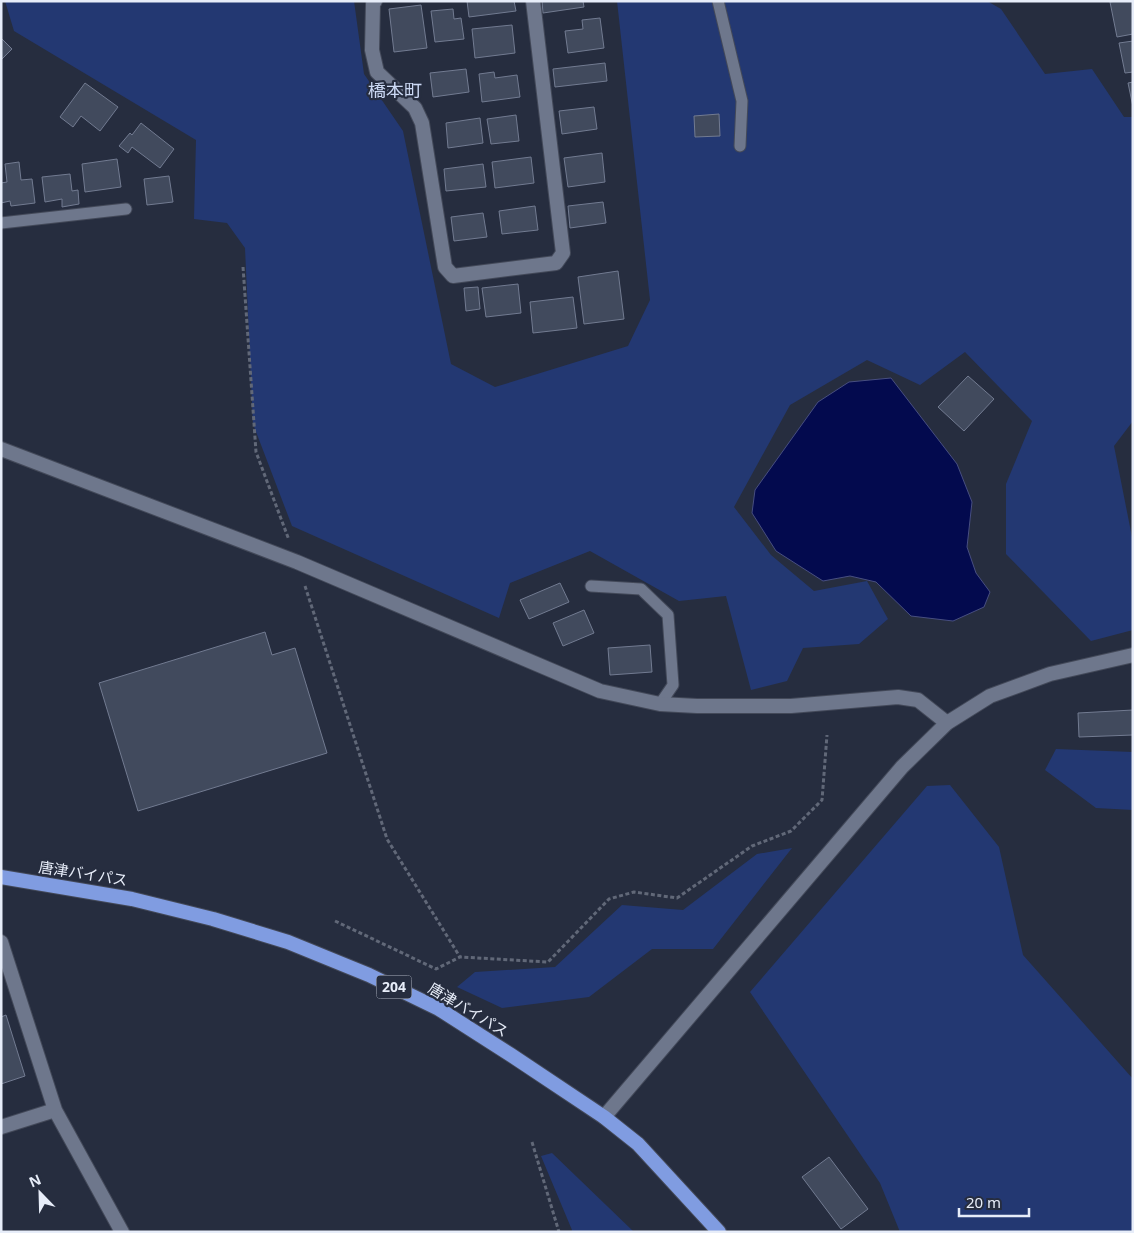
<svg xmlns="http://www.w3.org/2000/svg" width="1134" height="1233" viewBox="0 0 1134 1233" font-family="'Noto Sans','Noto Sans JP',sans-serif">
	<rect width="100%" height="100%" fill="#262d3f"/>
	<path fill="#233872" d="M5,1H354L364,74L403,131L451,364L495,387L628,346L650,300L617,1H987L1001,9L1045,74L1092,69L1124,117H1133V421L1114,446L1133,542V630L1091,641L1006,554V484L1032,421L965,352L920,385L867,360L790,405L734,507L771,555L814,591L867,581L888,619L859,644L803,648L787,681L751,690L726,596L679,601L590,551L510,583L499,618L292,526L253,424L245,248L227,223L194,219L196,140L14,31Z
		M1056,749L1133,752V810L1096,808L1045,770Z
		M950,785L999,847L1023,955L1133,1079L1132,1150L1133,1153V1232H900L880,1183L750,992L927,786Z
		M792,848L713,949H652L589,997L502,1008L457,987L475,972L555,967L622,905L683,910L757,854Z
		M552,1153L634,1232H571L572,1230L541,1156Z"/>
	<path fill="#030a4e" stroke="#474e81" d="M891,378L957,464L972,502L967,547L976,573L990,592L984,607L953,621L911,616L876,582L850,576L823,581L776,551L752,513L755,490L818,402L849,382Z"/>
	<path fill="#414a5d" stroke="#727b91" d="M467,1H514L516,11L469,17Z
		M542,1H583L584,7L543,13Z
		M1116,1H1133V34L1117,37L1110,2Z
		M421,5L427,48L394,52L389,9Z
		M453,9L454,19L461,18L464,39L435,42L431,11Z
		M600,18L604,48L568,53L565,31L583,29L582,20Z
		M512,25L515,53L475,58L472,29Z
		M1,38L12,49L1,60Z
		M1133,41V72L1125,73L1119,43Z
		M605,63L607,81L555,87L553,69Z
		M466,69L469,92L433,97L430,73Z
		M494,72L495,78L517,75L520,97L482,102L479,74Z
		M1133,82V107L1128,83Z
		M85,83L118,107L100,131L81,116L73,127L60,117Z
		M594,107L597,129L562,134L559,111Z
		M719,114L720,136L695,137L694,116Z
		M516,115L519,141L491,144L487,119Z
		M480,118L483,143L448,148L446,123Z
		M141,123L174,149L160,168L132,147L128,153L119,146L130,133L132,135Z
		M602,153L605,182L568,187L564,158Z
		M531,157L534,183L495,188L492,162Z
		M117,159L121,187L85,192L82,164Z
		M19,162L21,180L32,179L35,203L11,206L10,201L1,203V183L7,182L5,164Z
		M483,164L486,187L446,191L444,169Z
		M70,174L72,191L78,190L79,204L62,207V199L45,202L42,177Z
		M169,176L173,202L147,205L144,179Z
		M603,202L606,223L570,228L568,206Z
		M535,206L538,230L502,234L499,211Z
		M483,213L487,237L454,241L451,217Z
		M618,271L624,319L584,324L578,277Z
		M518,284L521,313L486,317L482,288Z
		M478,287L480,309L466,311L464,288Z
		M573,297L577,328L533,333L530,302Z
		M968,376L994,399L964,431L938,407Z
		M560,583L569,602L529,619L520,600Z
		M584,610L594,633L563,646L553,623Z
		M265,632L272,655L295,648L327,753L138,811L99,683Z
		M650,645L652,672L610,675L608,648Z
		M1133,710V735L1079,737L1078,713Z
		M6,1015L25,1076L1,1084V1017Z
		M829,1157L868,1209L841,1229L802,1177Z"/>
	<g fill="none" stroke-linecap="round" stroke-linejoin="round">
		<defs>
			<path id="service" d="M718,1L742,101L740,146
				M1,223L126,209
				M591,586L641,589L668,615L673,685L660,704"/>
			<path id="minor" d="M375,1L373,4L372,50L377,72L415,108L422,123L445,267L453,276L556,263L563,253L533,1
				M1,449L297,562L600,691L660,704L697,706H791L898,697L918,700L947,723
				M1,942L55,1110L122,1232
				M1,1127L55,1110"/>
			<path id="tertiary" d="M604,1117L902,767L947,723L990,696L1050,674L1133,655"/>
			<path id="trunk" d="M1,877L132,899L213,919L288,942L369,975L439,1009L511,1055L604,1117L638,1144L719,1232"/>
		</defs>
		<use href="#service" stroke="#434959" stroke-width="13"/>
		<use href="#minor" stroke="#434959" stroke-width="16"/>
		<use href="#tertiary" stroke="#434959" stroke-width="16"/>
		<use href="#trunk" stroke="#434959" stroke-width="16"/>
		<path stroke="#616878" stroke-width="3" stroke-dasharray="4 2.5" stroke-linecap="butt" d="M243,267L256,452L289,540
			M305,586L387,839L460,957
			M335,921L436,969L460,957L548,962L609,899L634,892L677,898L752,846L791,831L822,800L827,735
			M532,1142L559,1232"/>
		<use href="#service" stroke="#6e778c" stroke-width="11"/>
		<use href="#minor" stroke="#6e778c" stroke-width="14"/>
		<use href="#tertiary" stroke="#6e778c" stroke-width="14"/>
		<use href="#trunk" stroke="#809ce1" stroke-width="14"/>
	</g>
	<g text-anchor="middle" stroke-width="4.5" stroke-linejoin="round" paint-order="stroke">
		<rect fill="#262d3f" stroke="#adb3c1" stroke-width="1" x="376.5" y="975.5" width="35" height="23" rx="4"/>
		<g font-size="14" font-weight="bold" fill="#e7edf9">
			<text x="394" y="992">204</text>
		</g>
		<g font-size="15" fill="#e7edf9" stroke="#262d3f">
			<text transform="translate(83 874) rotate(9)" y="5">唐津バイパス</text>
			<text transform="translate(468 1010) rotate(31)" y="5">唐津バイパス</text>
		</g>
		<g font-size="18" fill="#ccd9f4" stroke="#262d3f">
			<text x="395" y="97">橋本町</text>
		</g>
	</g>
	<rect width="1134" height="1233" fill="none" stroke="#e7edf9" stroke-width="5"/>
	<g transform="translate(40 1193) rotate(337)" stroke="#262d3f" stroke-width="4" paint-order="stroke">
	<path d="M0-4L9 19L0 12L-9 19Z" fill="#e7edf9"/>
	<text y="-8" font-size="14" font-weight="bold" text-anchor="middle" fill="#e7edf9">N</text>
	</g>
	<path d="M959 1208v8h70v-8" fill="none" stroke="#e7edf9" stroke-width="2.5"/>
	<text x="966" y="1208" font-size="15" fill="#e7edf9" stroke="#262d3f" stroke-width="4" paint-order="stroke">20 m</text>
</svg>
